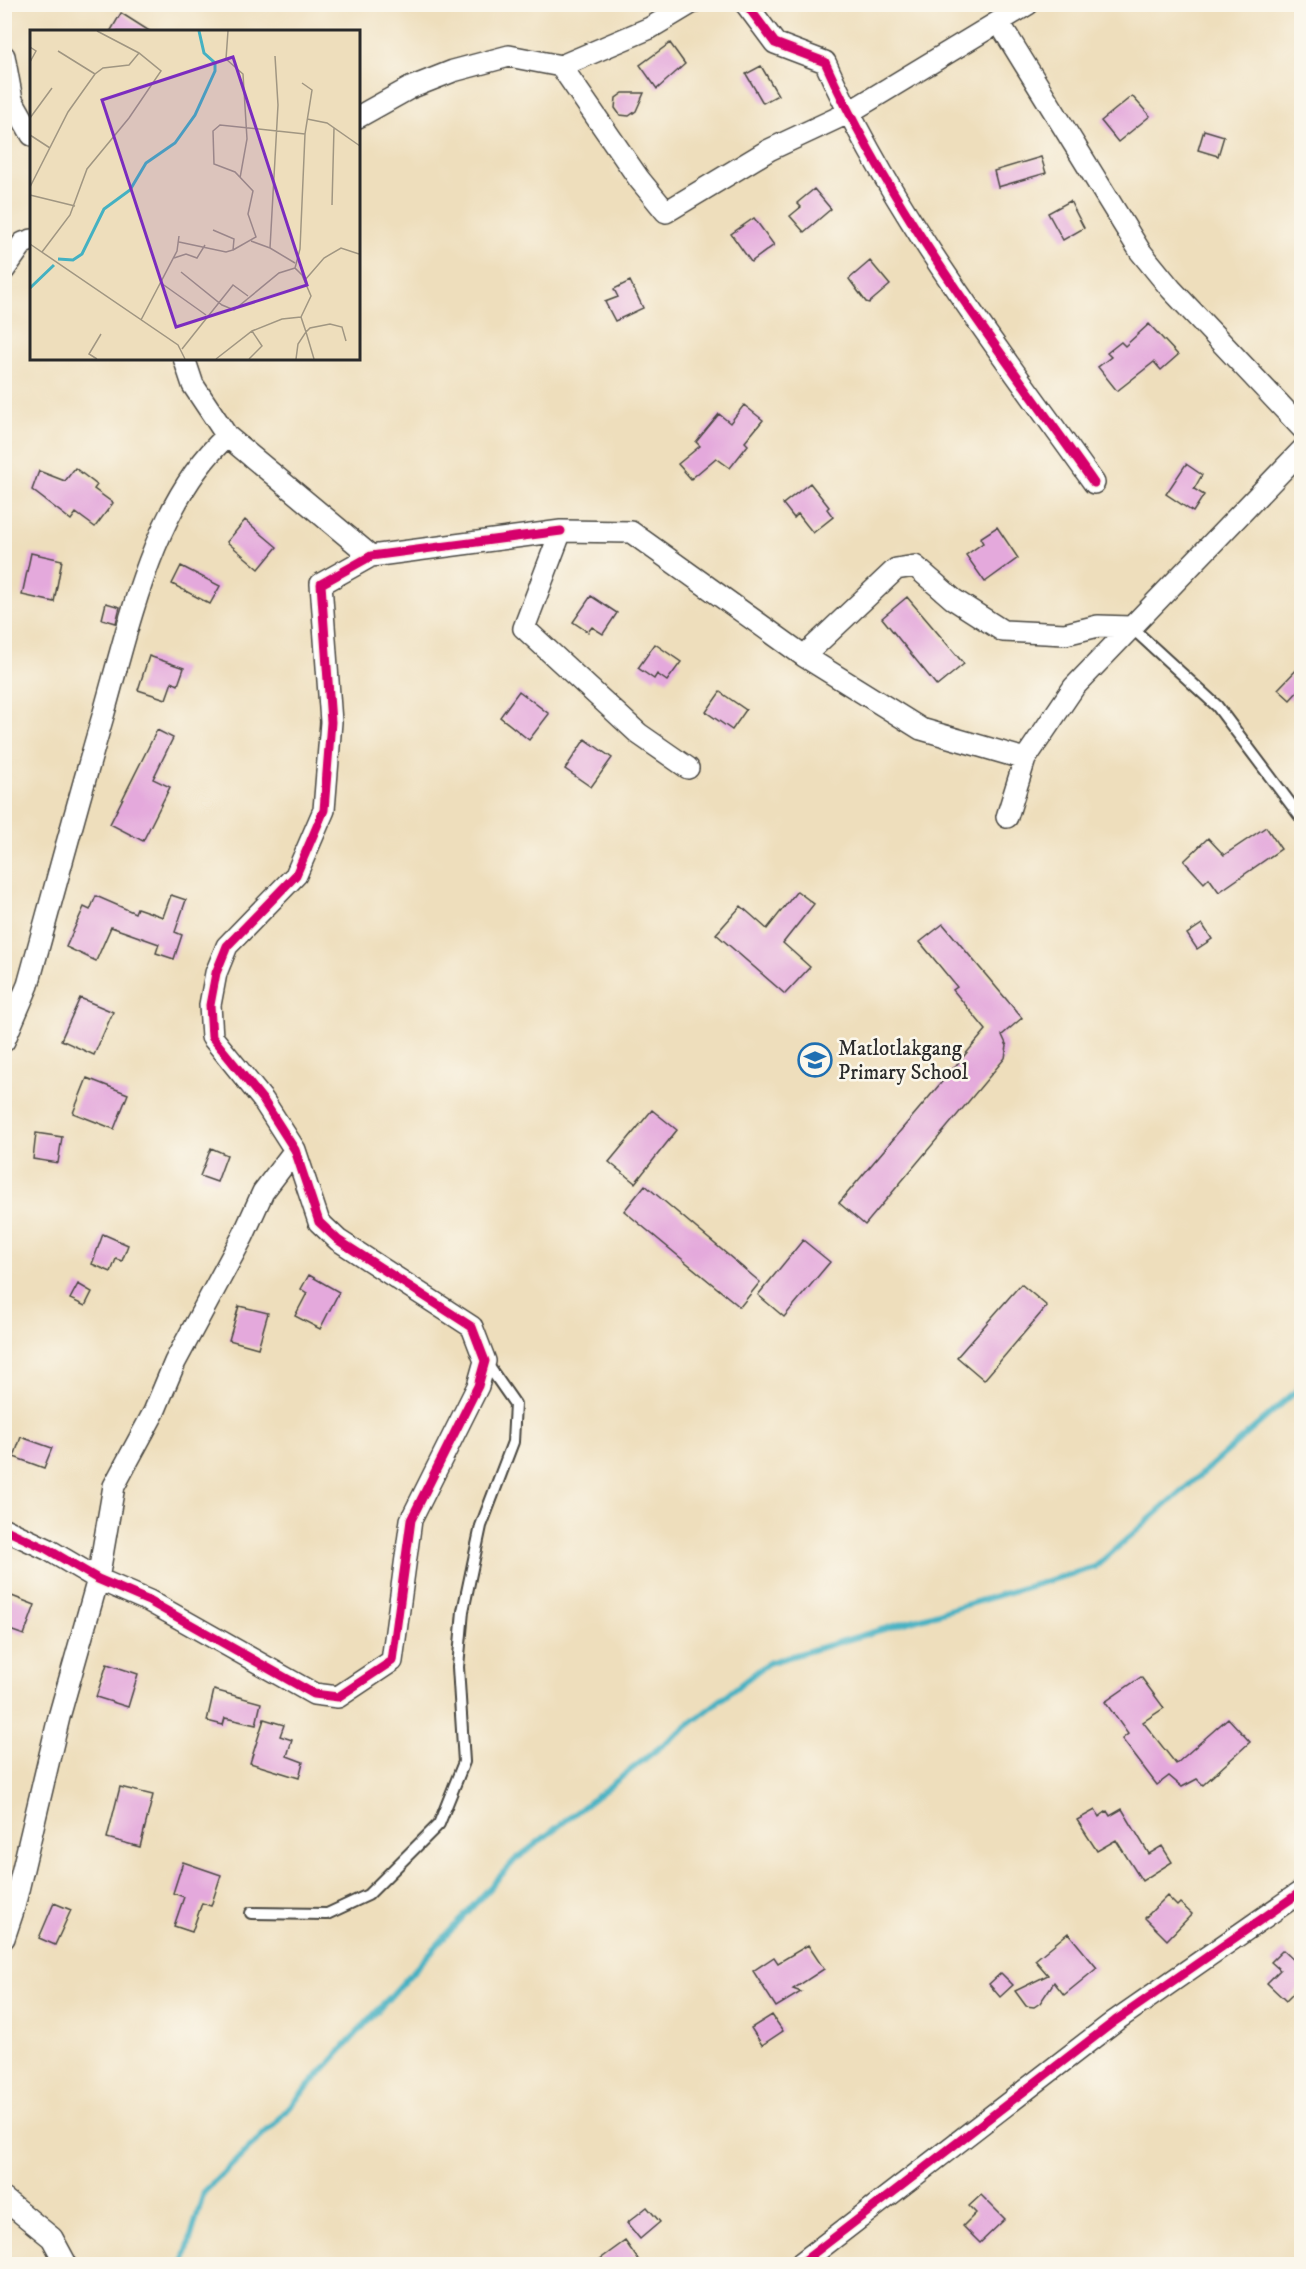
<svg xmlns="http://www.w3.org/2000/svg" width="1306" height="2269" viewBox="0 0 1306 2269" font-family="'IM FELL DW Pica',serif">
	<rect width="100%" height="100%" fill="#fbf7ec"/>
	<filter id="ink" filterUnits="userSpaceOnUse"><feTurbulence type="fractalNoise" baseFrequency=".0167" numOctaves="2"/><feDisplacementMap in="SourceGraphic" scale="12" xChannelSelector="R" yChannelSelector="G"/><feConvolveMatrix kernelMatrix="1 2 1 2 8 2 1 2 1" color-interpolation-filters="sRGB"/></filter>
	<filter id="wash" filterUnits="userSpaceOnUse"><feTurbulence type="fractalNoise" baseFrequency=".008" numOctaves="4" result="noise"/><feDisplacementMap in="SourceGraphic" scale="24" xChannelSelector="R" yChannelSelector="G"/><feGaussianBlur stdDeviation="1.35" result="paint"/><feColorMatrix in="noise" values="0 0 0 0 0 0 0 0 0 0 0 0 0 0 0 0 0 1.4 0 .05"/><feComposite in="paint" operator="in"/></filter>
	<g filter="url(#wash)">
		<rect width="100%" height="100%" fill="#eedebc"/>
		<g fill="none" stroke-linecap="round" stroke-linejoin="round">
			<path stroke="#44b1c2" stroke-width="6" d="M183,2264L204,2192L273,2125L515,1860L768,1663L1095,1567L1302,1386"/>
		</g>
		<g id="blocks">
			<path fill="#e4a9dc" d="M121,13L151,32H110Z
				M670,43L685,64L657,89L640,65Z
				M761,66L778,95L763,103L746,74Z
				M623,93H644L636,111L629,116L620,115L615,108L616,98Z
				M1132,96L1150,116L1118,142L1101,121Z
				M1204,130L1224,136L1218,156L1198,150Z
				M1041,157L1046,173L998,187L994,171Z
				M814,189L831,209L804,232L790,216L801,207L797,203Z
				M1070,201L1084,228L1063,240L1048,213Z
				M754,218L774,245L751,262L731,234Z
				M870,261L890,285L869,303L866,302L849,279Z
				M630,281L643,308L615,321L605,302L618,297L614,289Z
				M1149,324L1178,355L1161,370L1154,362L1117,391L1098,367L1111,357L1107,353L1121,342L1125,346Z
				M744,405L763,420L745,442L748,445L730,468L716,458L691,479L678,464L700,446L696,442L719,414L730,423Z
				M1186,464L1202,475L1194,489L1204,495L1193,512L1166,494Z
				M75,468L97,485L94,489L113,503L95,527L76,513L71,520L32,490L39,471L65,481Z
				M810,483L829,507L827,509L833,517L813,533L798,514L794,518L783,504Z
				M245,520L277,547L259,569L227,542Z
				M997,527L1018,558L985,582L966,555L983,543L980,538Z
				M31,553L62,560L54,602L22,595Z
				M181,566L220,586L210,604L172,584Z
				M591,596L617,613L603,634L592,627L588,632L573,622Z
				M907,597L964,664L937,686L882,618Z
				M106,603L120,607L116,623L102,619Z
				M655,644L681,662L667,681L657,674L654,679L638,668Z
				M149,656L184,668L178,685L172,682L166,699L138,690Z
				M1302,664V687L1290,700L1278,689Z
				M519,691L549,714L529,740L500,717Z
				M720,692L746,710L732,730L706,712Z
				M157,730L173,738L153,779L170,787L143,841L110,824Z
				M585,739L612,758L591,787L565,769Z
				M1266,827L1281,849L1219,892L1209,878L1204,883L1184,861L1208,838L1224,855Z
				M797,891L814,904L783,943L810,967L785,994L716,934L741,906L767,929Z
				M171,895L186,900L175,932L182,935L174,959L156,953L159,944L111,927L96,961L66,947L84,907L90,910L96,896L135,913L137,908L163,917Z
				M943,924L1022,1018L1002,1035L1007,1046L1005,1058L865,1225L839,1203L986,1030L953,990L957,987L920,942Z
				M1202,924L1212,939L1197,949L1187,934Z
				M80,998L113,1012L94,1055L61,1040Z
				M87,1078L128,1094L114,1129L73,1113Z
				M652,1110L677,1130L635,1183L609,1162Z
				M36,1133L62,1137L58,1163L33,1159Z
				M211,1148L227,1155L217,1182L200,1176Z
				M645,1185L760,1282L740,1307L624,1211Z
				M103,1234L128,1245L122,1261L116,1259L111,1272L92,1264Z
				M803,1240L830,1262L784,1317L758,1295Z
				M309,1275L339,1292L320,1329L295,1316L307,1293L301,1289Z
				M78,1284L92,1292L85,1306L70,1299Z
				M1021,1284L1047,1306L984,1380L957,1357Z
				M239,1306L268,1313L258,1348L229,1340Z
				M21,1437L52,1448L44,1468L14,1457Z
				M4,1593L35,1605L24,1635L4,1628Z
				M107,1664L138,1674L128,1707L96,1697Z
				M1141,1677L1164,1708L1143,1722L1176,1764L1228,1718L1250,1742L1203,1785L1197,1779L1182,1787L1169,1776L1157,1785L1122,1739L1128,1734L1105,1702Z
				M214,1690L261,1703L256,1725L225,1718L223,1725L207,1721Z
				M264,1719L284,1725L280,1736L292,1740L287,1756L303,1762L299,1778L250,1763Z
				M120,1787L153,1795L140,1847L107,1838Z
				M1122,1809L1149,1854L1162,1846L1172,1862L1142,1881L1116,1840L1097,1851L1077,1820L1095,1810L1099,1817L1107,1811L1110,1816Z
				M183,1862L221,1875L211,1906L202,1903L192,1932L174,1926L184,1897L173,1893Z
				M1167,1896L1177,1906L1180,1903L1192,1914L1167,1940L1145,1918Z
				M54,1903L71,1910L55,1945L39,1938Z
				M1068,1933L1097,1968L1064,1995L1054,1982L1040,2003L1034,2007L1026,2006L1015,1991L1048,1975L1035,1960Z
				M808,1945L824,1969L793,1989L801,1992L776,2007L753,1971L774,1957L778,1963Z
				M1283,1950L1302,1968V1985L1286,2001L1267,1983L1280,1970L1271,1962Z
				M1001,1973L1013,1985L1000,1997L989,1984Z
				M772,2015L783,2031L762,2045L751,2028Z
				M981,2195L1005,2219L980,2243L963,2226L976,2213L969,2206Z
				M647,2207L660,2222L640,2239L627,2223Z
				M625,2241L642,2265H592Z"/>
		</g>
	</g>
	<g filter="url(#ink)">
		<use href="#blocks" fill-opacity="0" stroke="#484641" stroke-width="1.5"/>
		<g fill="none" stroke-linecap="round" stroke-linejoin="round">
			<defs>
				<path id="lane" d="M1131,627L1217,706L1302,819
					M251,1913L327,1914L368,1895L439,1824L464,1762L458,1667L463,1611L481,1526L513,1442L515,1404L485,1361"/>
				<path id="street" d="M746,4L775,43L825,62C893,215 998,348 1094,483
					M1000,24L1140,251L1171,289L1302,428
					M4,56L12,100L32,135
					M561,66L639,179L666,212L769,150L848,113L1028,4
					M358,117L410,88L453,71L509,56L561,66L650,28L690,4
					M4,270L23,243L32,240
					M227,436L371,556
					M804,656L896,569L915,566L953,599L1003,631L1065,634L1098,626L1131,627
					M688,768L639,734L524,628L561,531L631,532L804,656L921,729L1025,759
					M1007,817L1025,759L1074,687L1302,450
					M4,1041L28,985C53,895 77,805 103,716C129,625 154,502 227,436L193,385L184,358
					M4,1529L47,1549L98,1579L149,1601L314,1694L338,1697L392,1661L411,1520L478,1386L485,1361L472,1327L338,1240L319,1222L295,1150L263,1100L212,1037L210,1005L216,973L227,946L296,875L324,810L331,722L321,584L371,556L561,531
					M4,1938L13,1911L59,1717L98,1579L114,1486L154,1412L175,1362L243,1236L263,1192L295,1150
					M4,2199L52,2238L66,2264
					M800,2264L1115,2021L1302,1891"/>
			</defs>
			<use href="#lane" stroke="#484641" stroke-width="14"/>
			<use href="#street" stroke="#484641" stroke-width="24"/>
			<use href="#lane" stroke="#fff" stroke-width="10"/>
			<use href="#street" stroke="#fff" stroke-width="21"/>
			<defs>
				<path id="cycleway" d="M746,4L775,43L825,62C893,215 998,348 1094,483
					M4,1529L47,1549L98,1579L149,1601L314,1694L338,1697L392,1661L411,1520L478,1386L485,1361L472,1327L338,1240L319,1222L295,1150L263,1100L212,1037L210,1005L216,973L227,946L296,875L324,810L331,722L321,584L371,556L561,531
					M800,2264L1115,2021L1302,1891"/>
			</defs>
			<use href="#cycleway" stroke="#fbf7ec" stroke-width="13"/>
			<use href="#cycleway" stroke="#d6006c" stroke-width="9"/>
		</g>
	</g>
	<defs>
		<symbol id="school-ring" viewBox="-11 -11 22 22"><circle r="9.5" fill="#fbf7ec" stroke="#1f6fb2" stroke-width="1.5"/><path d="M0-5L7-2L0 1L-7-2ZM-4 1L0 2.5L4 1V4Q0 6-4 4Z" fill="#1f6fb2"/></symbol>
	</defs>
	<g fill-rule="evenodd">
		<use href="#school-ring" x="796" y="1041" width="38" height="38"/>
	</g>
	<g text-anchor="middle" stroke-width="5" stroke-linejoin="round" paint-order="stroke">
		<g font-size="21" fill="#2b2b2b" stroke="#fbf7ec" text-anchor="start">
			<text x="838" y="1055">Matlotlakgang<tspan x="838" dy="24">Primary School</tspan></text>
		</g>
	</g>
	<g transform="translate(30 30)">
		<rect width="330" height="330" fill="#eedebc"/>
		<path fill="none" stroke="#44b1c2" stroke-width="3" d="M28,229L43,230L52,224L74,179L100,160L116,133L145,113L165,85L185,41V33L174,23L169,1M0,258L24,235"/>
		<path fill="none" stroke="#a09682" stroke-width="1.5" d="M198,1L196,29L213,44L217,109L210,148M0,17L6,21L0,32M28,21L65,44M245,26L248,75L240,218L265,233M0,88L22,58M277,89L297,93L330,116M0,105L20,118M0,157L38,82L65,44L73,38L99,35L109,23M0,165L45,176M302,175L304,98M221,211L240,218M149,212L196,222L203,220L204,209L183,200M0,214L148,315L155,329M203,220L226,207L218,184L223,161L205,142L184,134L183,101L190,95L275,104M12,222L40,185L57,139L99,88L131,41L109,23L67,1M144,228L156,224L167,228L175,215M151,242L192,275L204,280L249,243L265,238M275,250L294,228L311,218L329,224M131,253L176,285M111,290L147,221L149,206M152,319L203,255L218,266M67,329L59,324L71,304M186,329L222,301L252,289L271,287M219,329L232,316L222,301M266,329L268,314L276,302L271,287L281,266L272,245L265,238L270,219L275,104L282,60L272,53M284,329L276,302L280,298L300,294L312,297L316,311"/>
		<path fill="#7b2cbf" fill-opacity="0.15" stroke="#7b2cbf" stroke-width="3" d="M203,27L277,255L146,297L72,70Z"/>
		<rect width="330" height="330" fill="none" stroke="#2b2b2b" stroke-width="3"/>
	</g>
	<rect width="1306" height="2269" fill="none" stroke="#fbf7ec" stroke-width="24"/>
</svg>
